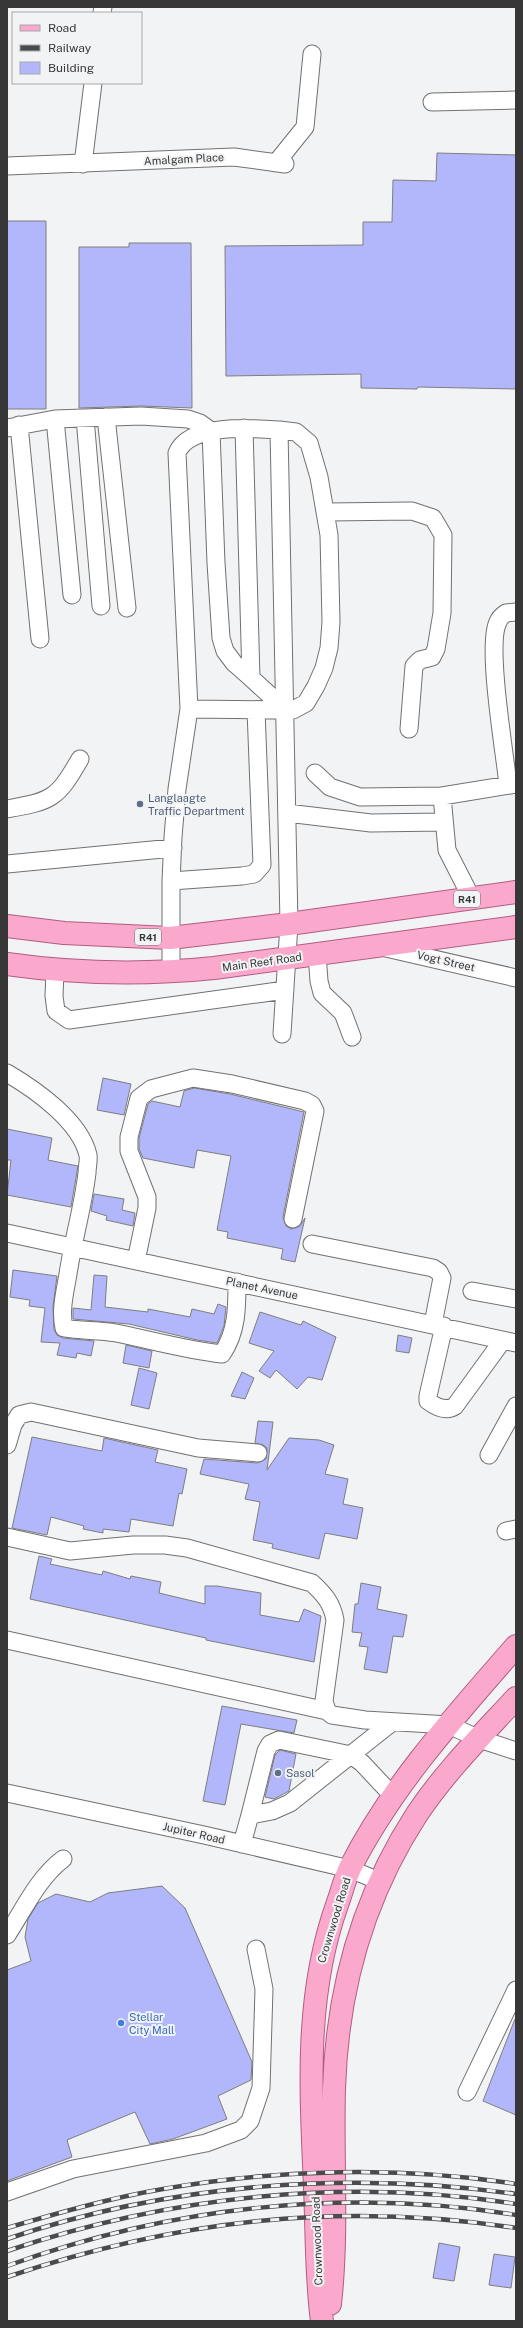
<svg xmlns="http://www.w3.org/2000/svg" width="523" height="2328" viewBox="0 0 523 2328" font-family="'Public Sans',sans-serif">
	<rect width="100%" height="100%" fill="#f2f3f4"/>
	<path fill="#b2b7fc" stroke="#7e7e7f" d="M437,153L516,155V389L418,387L417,389L361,388V374L226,376L225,246L363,245V222H392L393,180L436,181Z
		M7,221H46V409H7Z
		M129,243H191L192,408L141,406L79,408V247H129Z
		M103,1078L131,1084L124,1115L97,1110Z
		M194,1088L230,1094L304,1112L283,1217L286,1226L291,1229L300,1226L305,1218L295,1262L281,1259L283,1249L227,1238L228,1232L217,1230L231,1156L197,1150L194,1168L143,1158L139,1149V1138L148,1104L152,1101L180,1107L184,1091Z
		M7,1129L52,1138L48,1160L78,1166L71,1207L7,1195L11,1160H7Z
		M94,1194L124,1199L122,1210L135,1213L133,1226L106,1220L107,1216L91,1211Z
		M13,1270L57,1276L53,1307L54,1330L57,1335L63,1338L94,1341L91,1356L77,1353L76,1358L57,1355L60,1343L41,1342L45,1308L29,1306L30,1300L10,1297Z
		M94,1275L107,1276L105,1307L148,1312V1309L190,1317L192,1309L214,1314L218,1304L226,1307L224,1326L218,1341L217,1343L197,1340L129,1324L73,1319V1308L91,1310Z
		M260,1312L301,1325L303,1321L336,1337L322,1380L308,1377L297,1389L276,1370L270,1378L259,1371L274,1351L249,1343Z
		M398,1335L412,1338L409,1353L396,1351Z
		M126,1345L152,1351L149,1368L123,1363Z
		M139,1368L157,1373L149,1409L131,1405Z
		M242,1372L254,1378L245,1399L231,1396Z
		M258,1421L273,1422L267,1470L289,1438L319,1440L334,1445L325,1474L348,1479L343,1504L363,1508L357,1539L325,1533L319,1559L272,1548L273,1544L253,1540L260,1502L245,1499L249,1484L200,1474L204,1459L257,1463L266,1459L267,1448L263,1445L255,1443Z
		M32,1437L102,1451L104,1438L158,1450L155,1462L187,1469L182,1494L179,1493L173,1526L131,1519L129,1532L103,1529V1533L83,1529L84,1526L51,1517L47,1535L12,1528Z
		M39,1556L52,1559L50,1564L102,1575L103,1571L130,1579L131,1576L161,1582L159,1593L205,1604V1586H217L261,1593L260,1615L299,1622L304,1609L321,1616L314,1662L206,1640V1638L30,1599Z
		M361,1583L381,1587L377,1609L407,1615L403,1637L393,1636L387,1673L364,1669L368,1647L359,1646L362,1633L352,1632L355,1604H358Z
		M222,1706L297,1720L294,1733L241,1724L225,1805L203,1801Z
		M280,1750L296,1754L289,1791L274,1799L265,1797L275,1755Z
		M162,1886L185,1908L252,2062L251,2080L218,2096L227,2119L173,2139L150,2144L135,2112L67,2140L72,2157L7,2181V1970L31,1961L25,1937L28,1919L38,1903L56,1894L90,1902L108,1893Z
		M515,2019H516V2115L483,2101Z
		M439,2243L460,2247L454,2281L433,2278Z
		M494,2254L515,2257L511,2288L489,2285Z"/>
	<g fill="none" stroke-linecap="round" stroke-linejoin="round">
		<defs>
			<path id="minor" d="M102,13L103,7
				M432,102L516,100
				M276,163L305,127L312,54
				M83,164L93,83
				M7,166L234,157L285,164
				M106,417L127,608
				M85,418L101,606
				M55,419L72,595
				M19,425L40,639
				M7,428L55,419L141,416L188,419L200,423L211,431L216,563L221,638L225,651L234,663L251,678
				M244,428L251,678L286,710
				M327,512L412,511L433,518L443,535L442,613L436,649L432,657L420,660L414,666L409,729
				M189,709L293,710L306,703L316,686L324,668L329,648L331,622L329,535L319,477L309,443L296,432L279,430
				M315,773L330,787L360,797L442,796
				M508,785C505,754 486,645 498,622C499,619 503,615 506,613L516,612
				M7,809C52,801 57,799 80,759
				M287,813L371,823L443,822
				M7,864L173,848
				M171,881L242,876L254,874L262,865L256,710
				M472,899L447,850L442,796L516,784
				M386,948L516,978
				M317,954L319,981L322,993L343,1013L352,1037
				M55,971L54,996L56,1011L69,1020L285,990
				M171,972V881L173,837L177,789L189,709L177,453C189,423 252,428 279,430L289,924L282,1034
				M7,1073C36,1090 80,1121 88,1155C89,1160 87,1167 87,1173C83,1207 73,1240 68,1274C65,1292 60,1310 64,1328C81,1331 99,1330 116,1333C151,1340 186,1350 222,1354C237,1332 237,1308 237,1282
				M7,1233L516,1343
				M312,1244L433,1268L439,1272L442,1278L433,1324
				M136,1261L147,1208V1197L129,1151V1137L139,1098L151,1089L193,1078L232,1084L305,1101L312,1105L315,1111L293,1219
				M472,1291L516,1299
				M444,1326L428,1396V1401C436,1407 446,1412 455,1406L503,1340
				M7,1445L13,1425L19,1415L31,1412L198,1448L258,1453
				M489,1455L516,1406
				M506,1531L516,1529
				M7,1537L70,1551L133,1545H165L187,1548L312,1583C324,1594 332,1603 335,1620L324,1701L327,1711L332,1715L365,1720L449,1725L479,1739L516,1751
				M7,1640L327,1711
				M7,1793L204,1835L350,1869L379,1881
				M250,1815L266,1751L270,1744L279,1740L351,1755L362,1763L393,1796
				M242,1844L250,1815L272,1811L290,1803L391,1723
				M7,1935C24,1909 38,1878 63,1859
				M467,2092L516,1990
				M7,2192L73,2169L206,2143L241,2130L250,2121L261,2088L264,1989L256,1949"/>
			<path id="major" d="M7,926L64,933L170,938L289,924L516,892
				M7,964C77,974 144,975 214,968L516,927
				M330,2304C338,2232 332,2161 334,2089C337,1990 363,1897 417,1814C445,1772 482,1735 516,1698
				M322,2321C316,2277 317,2232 315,2188C311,2090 304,1996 338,1902C342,1891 345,1878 350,1868C392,1785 456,1715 516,1646"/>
		</defs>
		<use href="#minor" stroke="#717172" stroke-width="19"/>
		<use href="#major" stroke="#b35b83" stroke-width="24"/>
		<use href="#minor" stroke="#fff" stroke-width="17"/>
		<use href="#major" stroke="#faa9cd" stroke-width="22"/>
		<defs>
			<path id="rail" d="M7,2228C58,2213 110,2198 163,2189C276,2169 402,2166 516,2184
				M7,2239C168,2184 348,2170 516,2194
				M7,2251C170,2196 346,2177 516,2204
				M7,2266C170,2207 344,2187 516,2215
				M7,2277C177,2220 339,2201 516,2228"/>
		</defs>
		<use href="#rail" stroke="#4b4b4c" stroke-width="4.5"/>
		<use href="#rail" stroke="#f2f3f4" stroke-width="3" stroke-dasharray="9" stroke-linecap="butt"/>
	</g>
	<g fill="#5c6f8a" stroke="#f2f3f4" stroke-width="1.5">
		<circle cx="140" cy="804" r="4"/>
		<circle cx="278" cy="1773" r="4"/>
	</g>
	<circle fill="#3f7fe0" stroke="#f2f3f4" stroke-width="1.5" cx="121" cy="2023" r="4"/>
	<g text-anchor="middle" stroke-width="4" stroke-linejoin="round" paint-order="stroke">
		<g fill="#f2f3f4" stroke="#6f6f70" stroke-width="1">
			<rect x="454" y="891" width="26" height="16" rx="3"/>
			<rect x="135" y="929" width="26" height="16" rx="3"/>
		</g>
		<g font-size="10" font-weight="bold" fill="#373738">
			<text x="467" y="903">R41</text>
			<text x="148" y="941">R41</text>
		</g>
		<g font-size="11" fill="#373738" stroke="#f2f3f4">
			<text transform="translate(184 159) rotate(-3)" y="4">Amalgam Place</text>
			<text transform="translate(446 961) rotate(13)" y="4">Vogt Street</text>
			<text transform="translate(262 962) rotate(-8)" y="4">Main Reef Road</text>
			<text transform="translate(262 1288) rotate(12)" y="4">Planet Avenue</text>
			<text transform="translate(194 1833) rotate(13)" y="4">Jupiter Road</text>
			<text transform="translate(334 1920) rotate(-73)" y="4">Crownwood Road</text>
			<text transform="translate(317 2241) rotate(-92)" y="4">Crownwood Road</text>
		</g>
		<g font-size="11" fill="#4e5e75" stroke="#f2f3f4" text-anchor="start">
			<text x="148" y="802">Langlaagte<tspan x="148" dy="13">Traffic Department</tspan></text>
			<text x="286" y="1777">Sasol</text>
		</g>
		<g font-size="11" fill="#366cbe" stroke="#f2f3f4" text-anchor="start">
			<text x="129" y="2021">Stellar<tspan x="129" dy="13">City Mall</tspan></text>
		</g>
	</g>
	<rect width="523" height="2328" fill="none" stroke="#373738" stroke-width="16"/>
	<rect x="12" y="12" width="130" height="72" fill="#f2f3f4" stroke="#a7a8a9"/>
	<rect x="20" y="25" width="20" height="6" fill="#faa9cd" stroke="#a7a8a9"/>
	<text x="48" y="32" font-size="12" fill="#373738">Road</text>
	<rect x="20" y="45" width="20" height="6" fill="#4b4b4c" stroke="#a7a8a9"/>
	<text x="48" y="52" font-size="12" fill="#373738">Railway</text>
	<rect x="20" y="62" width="20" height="12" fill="#b2b7fc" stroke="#a7a8a9"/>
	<text x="48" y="72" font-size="12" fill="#373738">Building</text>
</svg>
